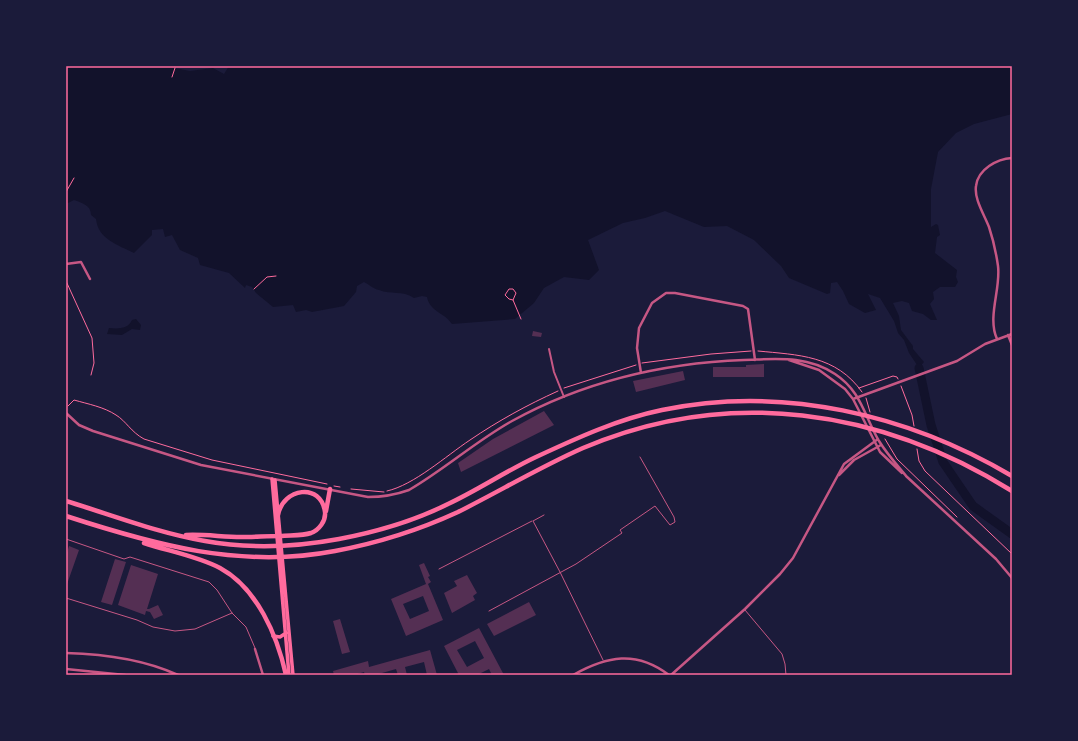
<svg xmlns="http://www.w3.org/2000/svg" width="1078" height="741" viewBox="0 0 1078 741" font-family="'Work Sans',sans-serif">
	<rect width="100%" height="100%" fill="#1b1b3a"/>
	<path fill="#12122b" d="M70,66H164L190,71L213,68L224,74L229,66H1012V114L974,124L956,133L938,152L931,189V227L936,224L938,225L940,235L937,237L935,253L957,270L956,277L958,282L955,287H940L933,292L934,299L930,304L937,320H931L923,314L912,311L909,303L902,301L893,303L899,316L901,330L913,346V349L924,362L919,368L909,353L904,340L898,333L894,321L880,298L868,294L876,310L865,313L849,304L843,291L837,282L831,283L830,293L827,294L789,278L781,266L754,240L727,226L704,227L665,211L645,218L623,223L588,240L599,270L589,280L564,277L544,288L534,303L515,319L452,324C444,312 430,312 427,297L422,296L414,298C402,290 391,295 379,290C373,289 369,284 364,282L357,286L356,292L344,306L312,312L306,310L296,312L293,305L273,307L256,293L252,287L246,285L245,288L229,273L200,265L198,258L180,250L172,235L165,237L163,229L152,230V235L134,253C118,245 98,239 96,219L91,215C91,205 82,203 74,200L66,204V71Z
		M136,319L141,325L140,330L132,329L122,335L107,334L109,328C118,329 128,329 132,320Z"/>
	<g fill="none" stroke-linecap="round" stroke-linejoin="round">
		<path stroke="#12122b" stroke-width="9" d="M919,368L931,425L943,462L973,506L1012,534"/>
	</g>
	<path fill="#542f53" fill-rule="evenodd" d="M533,331L542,333L541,337L532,336Z
		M764,364V377H713V367H746V365Z
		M683,371L685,380L636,392L633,381Z
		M544,411L554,425L461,472L458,463L493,439Z
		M69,546L79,550L66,587V556Z
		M115,559L126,562L112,605L101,602Z
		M424,563L430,576L428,577L431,582L428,584L443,620L406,636L391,599L426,584L419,565ZM423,596L429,611L410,619L403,604Z
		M131,565L158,574L147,609H149L158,605L163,615L154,619L150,612L146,611L145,615L118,605Z
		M467,575L477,593L473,596L475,600L452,613L444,593L457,586L454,581Z
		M529,602L536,615L494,636L487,624Z
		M340,619L350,652L342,654L333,621Z
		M479,628L504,675H492L489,669L477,675H459L444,646ZM475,641L484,658L467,667L457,650Z
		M430,650L437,675H427L424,662L405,667L407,675H398L396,669L375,675H365L364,672L354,675H334L333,671L368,661L369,667Z"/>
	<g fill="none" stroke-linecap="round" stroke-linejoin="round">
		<path stroke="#ff6b9d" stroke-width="1" d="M172,77L175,68
			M66,192L74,178
			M66,281L92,338L94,363L91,375
			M254,289L267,277L276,276
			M513,300L509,299L505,295L509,289H513L516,293L513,300L521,319
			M758,351C798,355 836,355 862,392
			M642,363L711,354L751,351
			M901,386L912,415L914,426
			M564,388L636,365
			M859,388L893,376L897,377L898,379
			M866,398L870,412
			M68,406L74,400C88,404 104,407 116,415C126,421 131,432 144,439L212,460L327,484
			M885,439L897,459L957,517
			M917,449L919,461L925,471L1012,554
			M334,486L340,487
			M351,489L384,492
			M387,491C414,485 446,456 470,440C498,421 527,405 558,391"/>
		<path stroke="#c65784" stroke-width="1" d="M544,515L533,521L560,572L603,660
			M66,539L124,559L130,557L209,582L217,590L232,613L246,627L255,648
			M439,569L532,521
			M66,598L137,620L153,627L175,631L195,629L232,613
			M745,610L782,654L785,664L786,675
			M489,611L576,564L622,533L620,530L655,506L670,525L675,522L674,517L640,457"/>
		<path stroke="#c65784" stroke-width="2" d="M549,349L554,372L564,397"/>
		<path stroke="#c65784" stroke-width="2.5" d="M66,264L81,262L90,279
			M1008,335L1012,345
			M997,339C987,317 1001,289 998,266C996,252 993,239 989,227C984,214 974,199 976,186C978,169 997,159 1012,158
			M789,360L819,370L845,389L853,399L880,452L902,473
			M641,373L637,348L639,328L652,303L666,293H675L743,306L748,309L755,360
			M853,399L957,361L985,344L1012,334
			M66,413L79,425L93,431L201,465L368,497C383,497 395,495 409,490C445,469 476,441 512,421C583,382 663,363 744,360C776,359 806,355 835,374C861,391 864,415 879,441C887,454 897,465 907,477
			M839,475L854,460L881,445
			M906,476L996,559L1012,578
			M255,649L263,675
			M66,653C104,654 143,659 178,675
			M66,669L125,675
			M573,675C607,656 636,650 669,675
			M671,675L745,609L780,574L793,558L844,464L878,439"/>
		<path stroke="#ff6b9d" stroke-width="3.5" d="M272,479L289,675
			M275,480L293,675
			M273,636L280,637L286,633"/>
		<path stroke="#ff6b9d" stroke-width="4.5" d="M66,501C112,515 158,533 205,541C249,549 296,547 339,539C376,532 414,521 448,504C478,490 506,471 536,457C577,438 618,419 662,410C782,385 907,414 1012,476
			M326,511L330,489
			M66,516C155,545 241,569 335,551C378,543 419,530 458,512C500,491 540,467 583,448C728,386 880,409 1012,491
			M186,535C204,534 223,537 241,537C254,537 267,536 280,536C290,535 302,536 311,533C319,530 326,521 325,512C321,482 283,488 278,515
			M144,543C168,551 197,556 220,568C257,588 277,635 286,675"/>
	</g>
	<rect width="1078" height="741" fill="none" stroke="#1b1b3a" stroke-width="134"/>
	<rect x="67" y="67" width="944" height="607" fill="none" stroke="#ff6b9d" stroke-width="1.5"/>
</svg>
